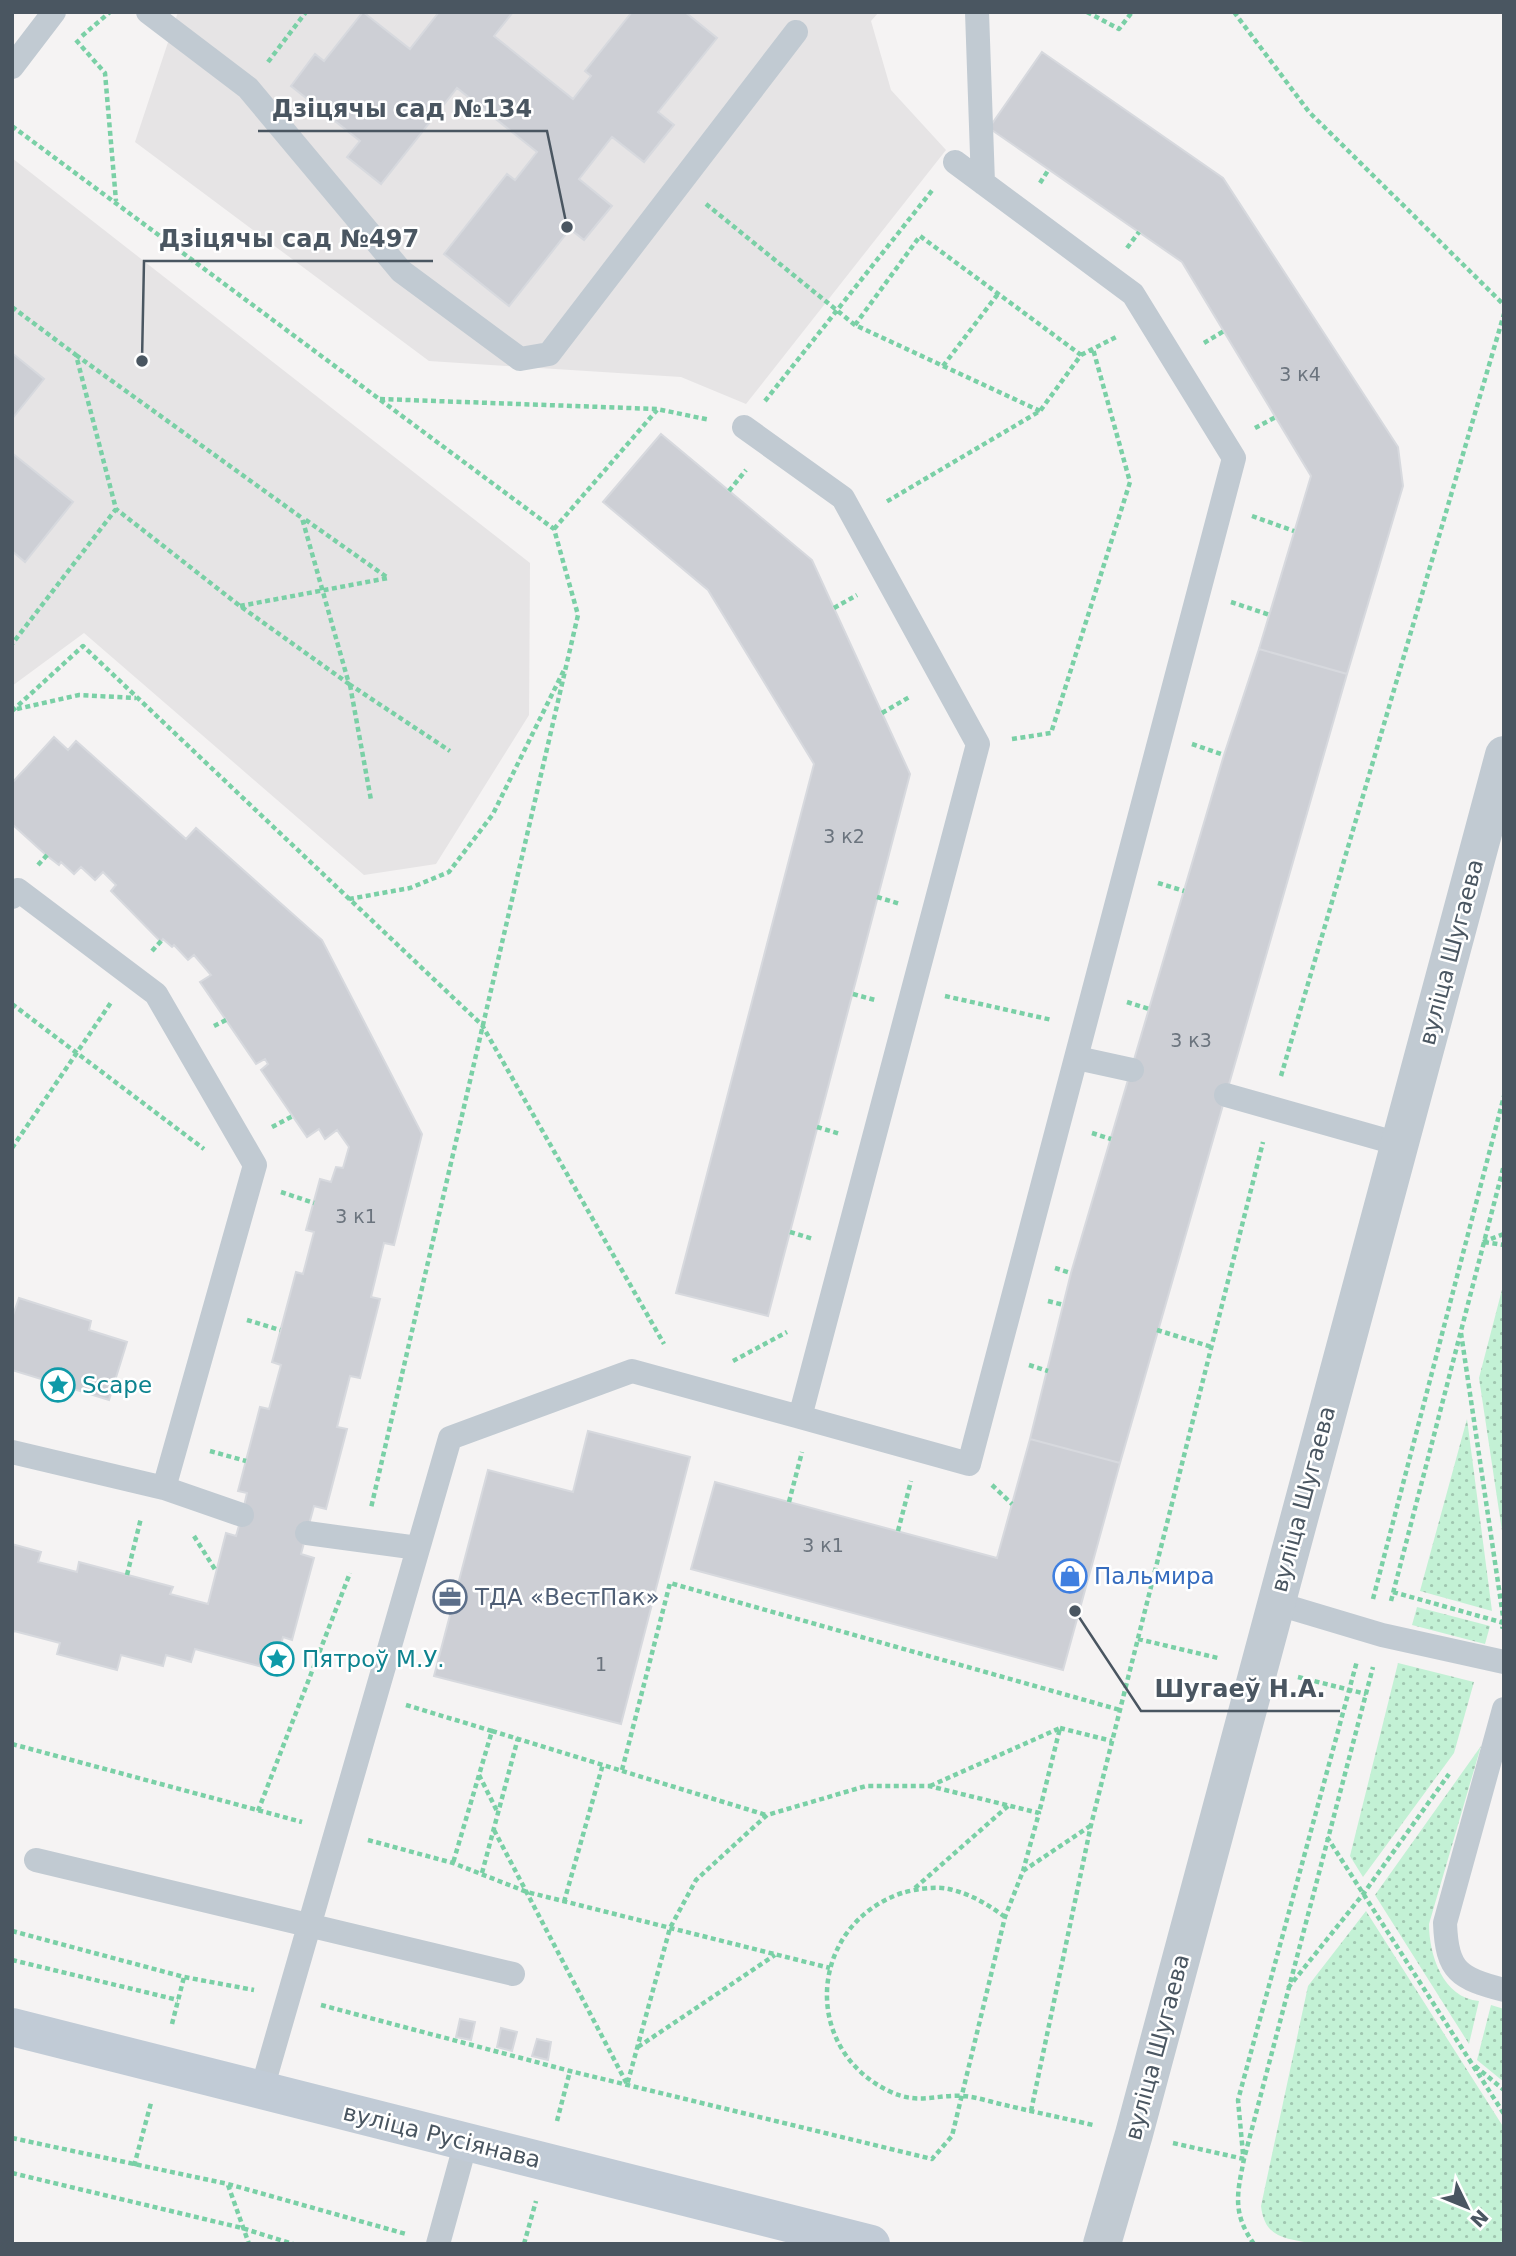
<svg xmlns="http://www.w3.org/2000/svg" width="1516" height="2256" viewBox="0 0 1516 2256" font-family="'DejaVu Sans',sans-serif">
	<defs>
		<pattern id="green-dots" width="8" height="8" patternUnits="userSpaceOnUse" patternTransform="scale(1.75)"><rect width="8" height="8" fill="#c3f1d5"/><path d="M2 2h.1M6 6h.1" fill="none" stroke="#a0c6b0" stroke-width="1.8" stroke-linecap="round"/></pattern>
	</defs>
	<rect width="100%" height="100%" fill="#f5f3f3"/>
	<path fill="#e6e4e5" d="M178,12H879L871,21L891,90L946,150L746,404L681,377L429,361L135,142Z
		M12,158L530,563L529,715L436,864L364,875L84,633L12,686Z"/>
	<path fill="url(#green-dots)" d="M1504,1282V1544L1479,1378Z
		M1467,1419L1492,1611L1420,1591Z
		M1417,1607L1490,1626L1485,1644L1412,1625Z
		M1398,1663L1474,1682L1454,1753L1363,1877L1350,1856Z
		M1481,1746L1429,1924C1429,1955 1443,1998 1479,2001L1469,2044L1375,1895Z
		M1366,1911L1504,2128V2244H1314C1285,2238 1265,2239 1261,2206L1308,1986Z
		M1491,2005L1504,2009V2082L1477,2060Z"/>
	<path fill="#cdcfd5" stroke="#d7d9de" stroke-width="2" d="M363,12L410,49L439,12H513L494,36L573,99L591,76L585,71L632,12H685L717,38L658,112L674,125L644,162L612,137L579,179L612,206L584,240L570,229L509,306L444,254L507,174L515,180L537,152L457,88L381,184L347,157L360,141L291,86L315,54L324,61Z
		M1042,52L1223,178L1398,447L1403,486L1347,674L1259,649L1311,476L1182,262L989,128Z
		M12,353L44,379L12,419Z
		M661,434L812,560L910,774L768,1316L676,1293L814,764L708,590L603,502Z
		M12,453L73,502L25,562L12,551Z
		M1259,649L1347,674L1120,1463L1030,1439L1071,1273L1224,755Z
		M54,737L68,750L76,741L186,839L196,828L322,940L422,1134L394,1245L384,1243L371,1297L380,1299L360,1378L350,1376L337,1427L347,1429L326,1509L314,1506L301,1554L314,1558L292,1640L283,1637L274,1670L195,1649L191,1662L166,1655L163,1666L121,1655L117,1670L57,1654L60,1643L14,1631L12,1635V1544L41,1552L38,1562L77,1572L79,1562L173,1587L170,1594L208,1604L226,1533L236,1536L242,1515L247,1493L238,1491L260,1407L269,1409L281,1365L272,1362L296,1272L303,1274L314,1232L306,1230L320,1179L331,1182L336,1167L343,1168L349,1147L337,1130L325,1139L319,1129L307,1137L261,1070L268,1064L265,1059L256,1064L200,982L211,975L194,955L188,960L174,945L172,947L163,939L161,942L111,891L116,885L103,872L95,880L81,867L74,874L61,862L59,865L46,855L12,824V783Z
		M19,1298L91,1321L89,1330L127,1342L109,1400L12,1370V1318Z
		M588,1431L690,1457L621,1724L434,1676L488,1470L573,1492Z
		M1030,1439L1120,1463L1063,1670L691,1569L715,1482L997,1558Z
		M460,2019L475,2022L471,2040L456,2037Z
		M501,2028L517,2032L512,2051L497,2047Z
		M537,2039L551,2042L548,2060L532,2056Z"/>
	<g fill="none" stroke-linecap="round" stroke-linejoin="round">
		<path stroke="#7ad0a6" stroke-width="4.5" stroke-dasharray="5 3.5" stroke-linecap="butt" d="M1087,12L1119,29L1132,12
			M1234,12L1309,112L1504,305
			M82,36L110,12
			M76,40L105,73L116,201
			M268,62L306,12
			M12,126L554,529L578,615L371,1508
			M1040,183L1049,169
			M706,204L855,325L1040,411
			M1127,248L1139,232
			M12,307L76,355L116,509L12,644
			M855,325L920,236L1081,355L1040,411L886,502
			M1204,343L1224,331
			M76,355L302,518L349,684L240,606L116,509
			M1081,355L1118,336
			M943,366L998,294
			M380,399L657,409L710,420
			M765,401L934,188
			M1255,428L1276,417
			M729,491L746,470
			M1252,516L1294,531
			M554,529L657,410
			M1231,602L1270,615
			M240,606L388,578L303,518
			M834,608L857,595
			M349,684L450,751
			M350,685L371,800
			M17,709L79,695L136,698
			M12,711L83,646L482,1025L664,1344
			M882,713L911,696
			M1012,739L1051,733L1130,482L1093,349
			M1192,744L1224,755
			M38,865L48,854
			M1158,883L1184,891
			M877,897L900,904
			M349,899L410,888L449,872L493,814L564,670
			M152,951L163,939
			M853,994L875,1000
			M945,996L1052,1020
			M1127,1002L1149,1009
			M12,1004L204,1149
			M214,1026L226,1020
			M1281,1076L1504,314
			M272,1127L293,1116
			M817,1127L840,1134
			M1092,1133L1111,1139
			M12,1148L112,1001
			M281,1192L314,1203
			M790,1232L813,1239
			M1483,1242L1504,1234
			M1484,1242L1504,1245
			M1055,1268L1071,1273
			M1048,1301L1064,1305
			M247,1320L280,1330
			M1157,1330L1212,1347
			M1461,1333L1504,1623L1502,1629
			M733,1361L787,1332
			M1029,1365L1048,1371
			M210,1451L246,1461
			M992,1485L1012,1504
			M789,1502L802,1452
			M898,1531L911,1481
			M194,1536L216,1571
			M127,1575L141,1518
			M1393,1592L1504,1623
			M1373,1599L1504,1096
			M1391,1601L1504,1165
			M1138,1639L1218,1658
			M1298,1677L1366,1694
			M406,1705L492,1731L453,1863
			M1060,1728L1112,1741
			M492,1731L766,1815
			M12,1744L302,1822
			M622,1770L670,1583L1120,1710
			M479,1775L498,1813
			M930,1786L1060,1728L1039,1813
			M258,1811L350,1573
			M494,1830L627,2084
			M1327,1837L1504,2114
			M368,1840L453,1863L527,1892L830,1968
			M1023,1871L1090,1826
			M482,1873L518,1738
			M915,1888L1008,1806
			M564,1902L603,1764
			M1005,1917C987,1904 971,1894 949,1889C935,1886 915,1889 902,1893C808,1925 800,2050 891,2092C919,2105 937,2094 963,2096C977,2097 991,2102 1005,2105C1034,2112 1063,2118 1093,2125
			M12,1931L184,1977L254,1990
			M12,1960L178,2000
			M1288,1988L1364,1893L1449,1774
			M321,2005L570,2071L932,2159L952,2136L1005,1917L1023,1871L1039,1813L929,1786H866L767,1815L696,1880L670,1928L627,2085
			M172,2024L184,1977
			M638,2047L775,1955
			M1475,2066L1504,2090
			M1031,2111L1091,1825L1263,1142
			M557,2121L570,2071
			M12,2138L228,2184L406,2234
			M1173,2143L1244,2159
			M1243,2154L1238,2100L1357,1661
			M134,2166L151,2103
			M12,2173L242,2228L293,2244
			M228,2185L249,2244
			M524,2244L536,2201
			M1254,2244C1232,2213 1237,2194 1244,2159L1373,1667"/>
		<path stroke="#c1cad2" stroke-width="24" d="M148,12L248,88L401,271L520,359L549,354L796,32
			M977,12L983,183
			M12,67L54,12
			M12,897L18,890L156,994L255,1165L164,1488
			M1077,1058L1132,1070
			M1226,1095L1399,1144
			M800,1417L969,1464L1234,458L1133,294L955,162
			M12,1452L164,1488L242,1515
			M307,1533L418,1548
			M1275,1603L1382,1635L1504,1662
			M1504,1709L1445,1923C1447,1972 1459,1978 1504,1990
			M36,1860L513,1974
			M262,2089L450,1438L632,1371L800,1417L978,744L843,498L744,427
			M438,2244L466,2142"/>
		<path stroke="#c1cad2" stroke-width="38" d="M1102,2244L1134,2134L1504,755"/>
		<path stroke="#c1cbd6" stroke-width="38" d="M12,2027L871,2244"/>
	</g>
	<defs>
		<symbol id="sight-ring" viewBox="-11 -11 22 22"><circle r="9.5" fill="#fff" stroke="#0f9aa8" stroke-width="1.5"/><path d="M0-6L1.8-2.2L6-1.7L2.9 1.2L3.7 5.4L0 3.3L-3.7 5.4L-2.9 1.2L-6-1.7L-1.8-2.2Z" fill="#0f9aa8"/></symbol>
		<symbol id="shop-ring" viewBox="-11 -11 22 22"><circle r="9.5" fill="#fff" stroke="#3f7fe0" stroke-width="1.5"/><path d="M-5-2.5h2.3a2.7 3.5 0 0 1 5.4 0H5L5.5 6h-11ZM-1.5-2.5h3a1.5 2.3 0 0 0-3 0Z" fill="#3f7fe0"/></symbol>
		<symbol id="office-ring" viewBox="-11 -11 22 22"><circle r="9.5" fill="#fff" stroke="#5c6f8a" stroke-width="1.5"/><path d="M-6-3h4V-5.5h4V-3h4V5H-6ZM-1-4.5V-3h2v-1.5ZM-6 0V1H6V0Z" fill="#5c6f8a"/></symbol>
	</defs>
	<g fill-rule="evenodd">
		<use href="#sight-ring" x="39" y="1366" width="38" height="38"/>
		<use href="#shop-ring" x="1051" y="1557" width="38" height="38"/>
		<use href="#office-ring" x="431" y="1578" width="38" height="38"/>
		<use href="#sight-ring" x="258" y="1640" width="38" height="38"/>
	</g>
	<g text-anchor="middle" stroke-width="5" stroke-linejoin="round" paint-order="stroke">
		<g font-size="19" fill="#6b747e">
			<text x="1300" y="381">3 к4</text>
			<text x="844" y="843">3 к2</text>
			<text x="1191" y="1047">3 к3</text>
			<text x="356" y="1223">3 к1</text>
			<text x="823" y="1552">3 к1</text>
			<text x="601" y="1671">1</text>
		</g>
		<g font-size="23" fill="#4a5661" stroke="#fff">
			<text transform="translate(1451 952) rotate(-75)" y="8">вуліца Шугаева</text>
			<text transform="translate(1303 1499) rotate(-75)" y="8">вуліца Шугаева</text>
			<text transform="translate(1157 2047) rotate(-75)" y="8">вуліца Шугаева</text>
			<text transform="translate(442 2136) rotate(14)" y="8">вуліца Русіянава</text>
		</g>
		<g font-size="23" fill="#0d838f" stroke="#fff" text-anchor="start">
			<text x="82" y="1393">Scape</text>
			<text x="302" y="1667">Пятроў М.У.</text>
		</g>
		<g font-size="23" fill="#366cbe" stroke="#fff" text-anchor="start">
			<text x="1094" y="1584">Пальмира</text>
		</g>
		<g font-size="23" fill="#4e5e75" stroke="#fff" text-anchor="start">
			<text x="475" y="1605">ТДА «ВестПак»</text>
		</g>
	</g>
	<path fill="none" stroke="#4a5661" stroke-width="2.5" d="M567 227L547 131H258M142 361L144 261H433M1075 1611L1141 1711H1340"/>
	<g fill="#4a5661" stroke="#fff" stroke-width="2.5">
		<circle cx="567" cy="227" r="7"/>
		<circle cx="142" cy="361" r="7"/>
		<circle cx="1075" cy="1611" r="7"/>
	</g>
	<g font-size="24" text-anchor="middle" font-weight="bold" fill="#4a5661" stroke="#fff" stroke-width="5" stroke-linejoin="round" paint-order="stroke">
		<text x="402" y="117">Дзіцячы сад №134</text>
		<text x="289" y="247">Дзіцячы сад №497</text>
		<text x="1240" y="1697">Шугаеў Н.А.</text>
	</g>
	<rect width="1516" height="2256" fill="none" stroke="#4a5661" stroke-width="28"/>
	<g transform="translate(1467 2207) rotate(133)" stroke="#ffffff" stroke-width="5" paint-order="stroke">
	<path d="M0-5L12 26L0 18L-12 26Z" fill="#4a5661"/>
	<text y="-10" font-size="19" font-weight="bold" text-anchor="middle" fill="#4a5661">N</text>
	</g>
</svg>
